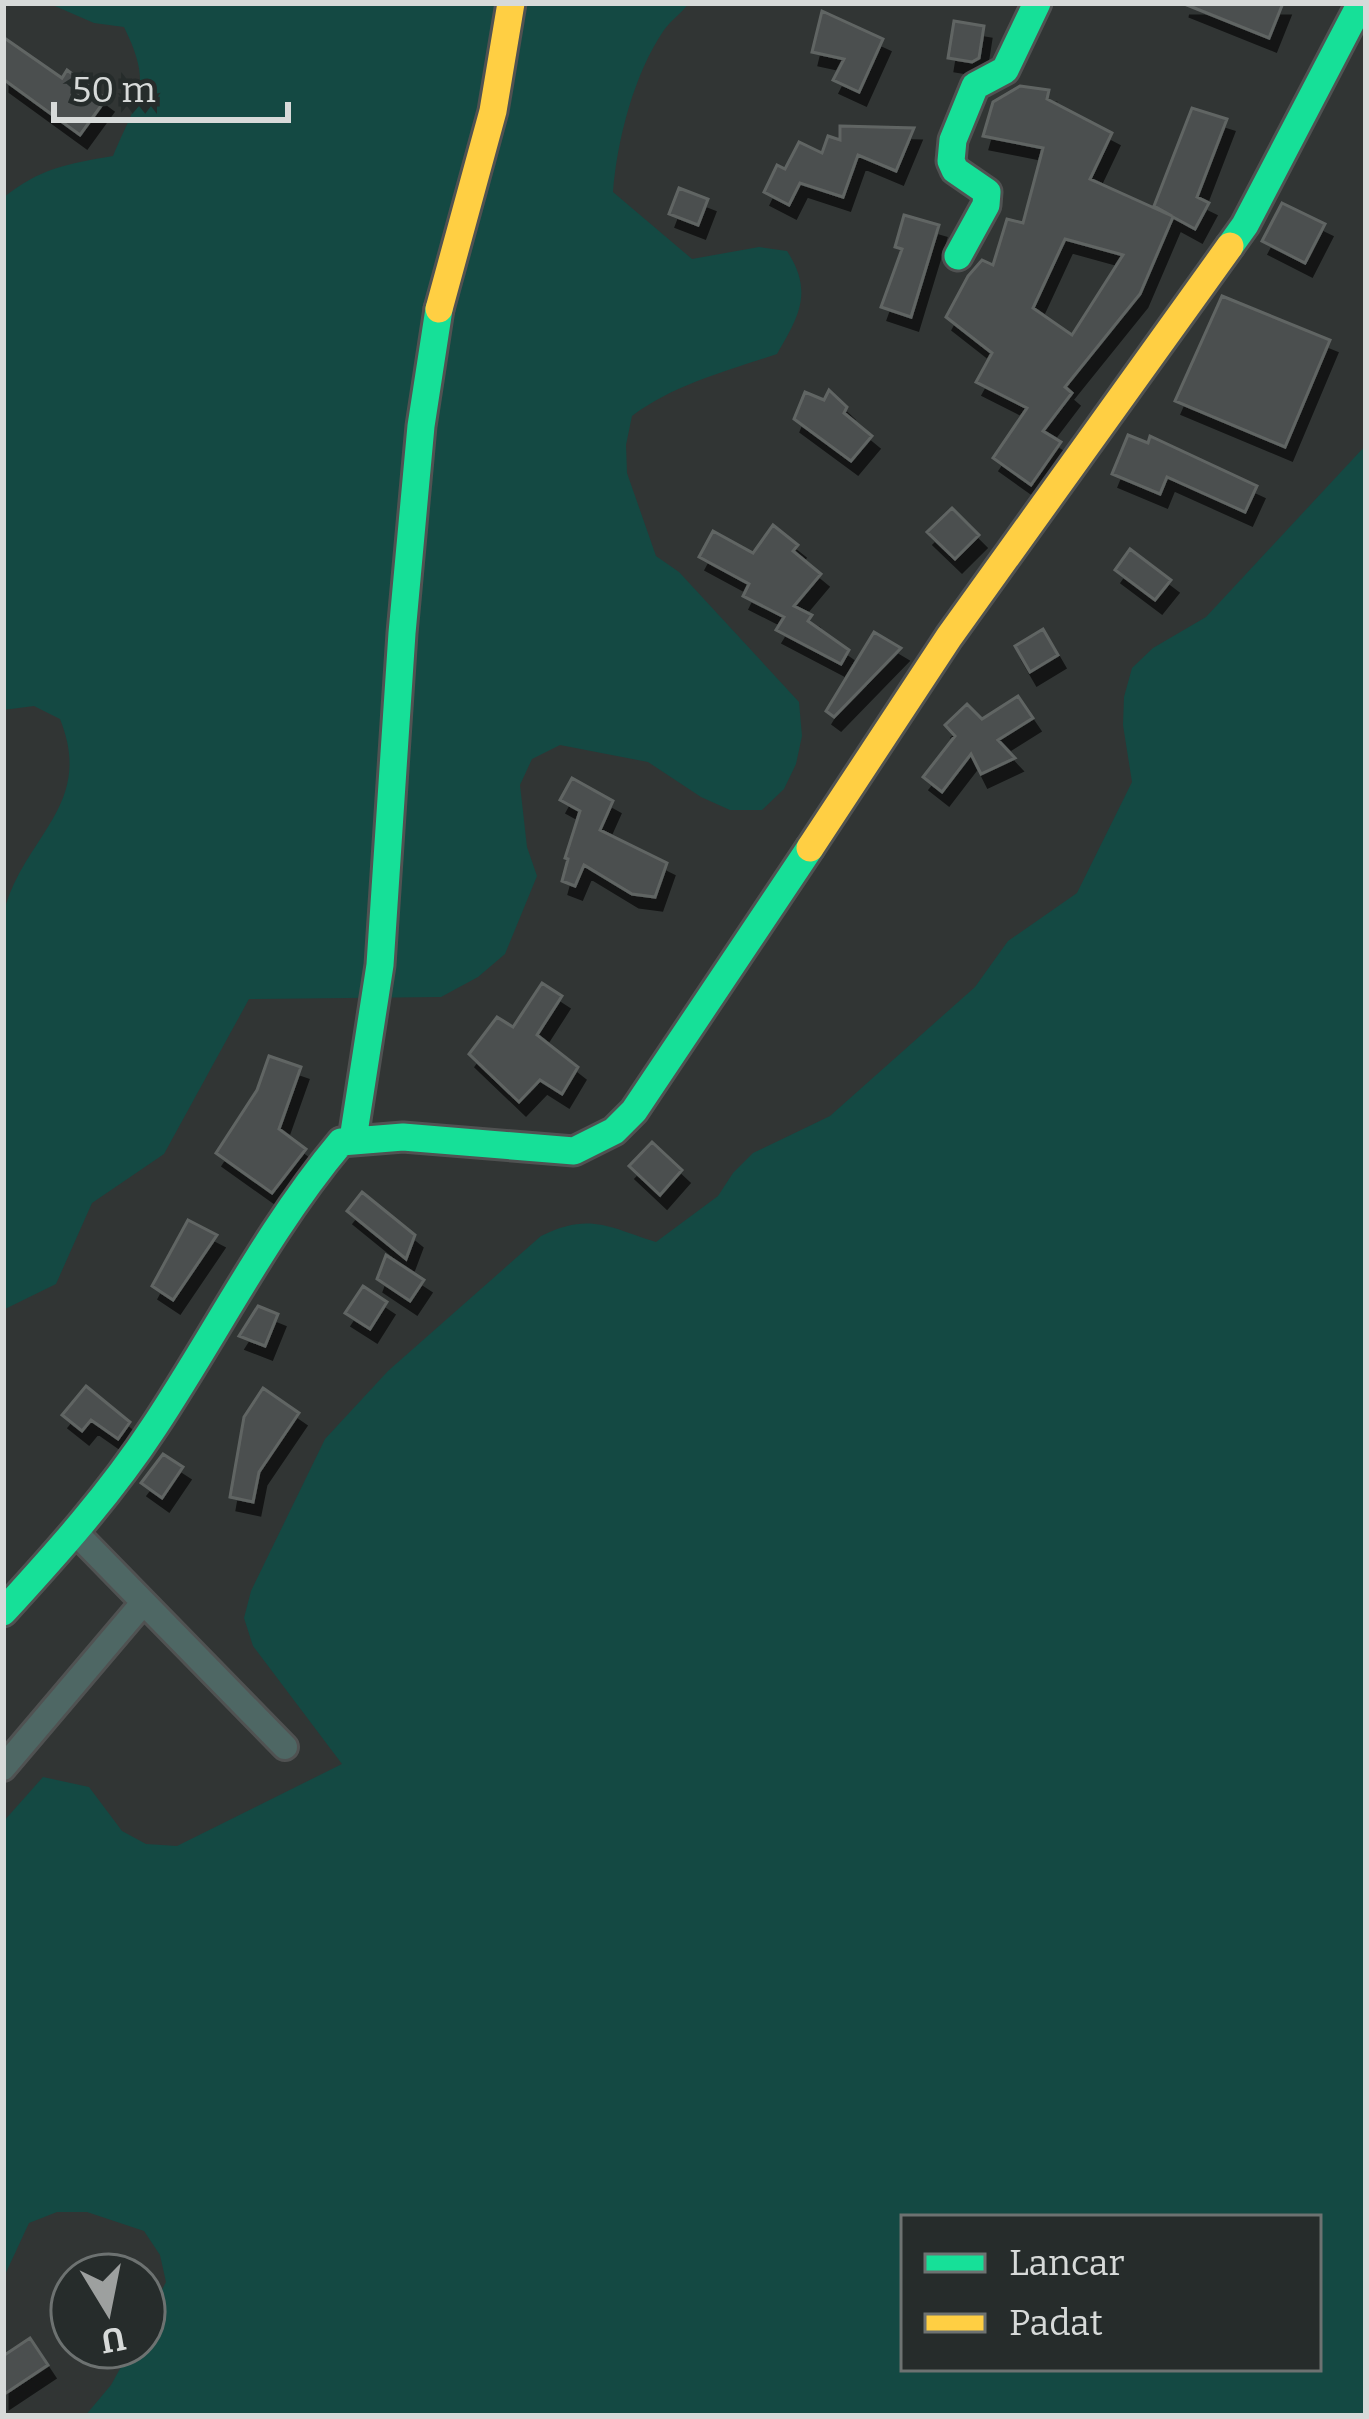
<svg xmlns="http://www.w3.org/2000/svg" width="1369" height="2419" viewBox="0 0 1369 2419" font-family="Bitter,serif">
	<defs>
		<filter id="shadow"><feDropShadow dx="7" dy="13" stdDeviation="0" flood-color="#0009"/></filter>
	</defs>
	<rect width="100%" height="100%" fill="#313534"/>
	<path fill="#144943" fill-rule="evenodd" d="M48,3H689C682,13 671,20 664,30C634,74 617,140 613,192L692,259L759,247L787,251C813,291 800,315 777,354C727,371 675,384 632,416L626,445L627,473L656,556L679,572L799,702L802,736L796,764L784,789L762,810H730L701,797L648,762L560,745L532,759L520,785L527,847L537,876L505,954L478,977L441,997L249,999L164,1154L92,1203L56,1284L3,1310C3,1214 3,1119 3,1023C3,992 0,941 4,912C24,835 95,806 60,719L34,706L3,710V198C40,168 67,164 113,156C137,98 154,88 124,27L94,23Z
		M1366,445V2416H85L111,2385L132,2347H144V2324L166,2282L160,2255L144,2231L87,2212H57L29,2223L3,2279V1822L43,1777L89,1787L122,1831L146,1844L177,1846L342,1764L253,1646L244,1618L251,1591L325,1439L388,1371L541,1236C589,1212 609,1227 656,1242L718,1196L733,1173L753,1153L830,1116L975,987L1008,941L1077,893L1132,782L1123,725L1124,697L1132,668L1153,648L1206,617ZM904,2218H1318V2368H904Z"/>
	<path fill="#4c4f4f" stroke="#616564" stroke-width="3" fill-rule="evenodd" filter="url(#shadow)" d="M1182,3H1283L1269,38Z
		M822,11L883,39L859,92L833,80L844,59L812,52Z
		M954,21L984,26L979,58L972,62L948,58Z
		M3,37L62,78L67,70L106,99L80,135L3,79Z
		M1020,86L1049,90L1047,99L1112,133L1090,179L1172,216L1154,206L1192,108L1227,119L1197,197L1209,203L1195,229L1173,217L1140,294L1065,387L1072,393L1043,431L1061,442L1031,485L993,458L1027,408L976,382L992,353L946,317L968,276L982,260L993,265L1007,219L1023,223L1043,148L983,136L993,102ZM1065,239L1123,255L1072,335L1033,308Z
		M840,126L914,128L896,171L858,155L843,197L800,183L789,205L764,192L777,165L785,169L799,142L822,153L828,136L840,140Z
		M679,188L708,199L698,225L669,214Z
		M1282,203L1325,224L1305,263L1262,241Z
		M904,215L939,225L911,317L881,307L902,249L895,247Z
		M1222,296L1330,340L1285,447L1175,401Z
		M829,390L847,407L844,413L872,436L851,461L794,419L805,392L824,400Z
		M1128,435L1148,443L1150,436L1257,486L1245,512L1167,477L1160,494L1112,474Z
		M952,508L979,535L955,559L927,532Z
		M773,525L798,545L793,551L821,574L794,606L812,615L808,621L849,650L841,664L776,630L784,617L743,596L749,584L699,557L713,531L753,553Z
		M1130,549L1171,580L1155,600L1115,570Z
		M1043,629L1058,655L1030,672L1015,646Z
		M874,632L901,648L834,717L826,711Z
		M1018,696L1033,718L998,740L1015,758L981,774L971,754L942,792L923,777L955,736L945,725L967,704L982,719Z
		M572,778L613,801L600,830L667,863L655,897L632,894L584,865L575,886L562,881L568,859L565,858L580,811L560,800Z
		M542,983L562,996L537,1035L578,1067L562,1094L540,1080L519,1102L469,1054L497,1017L513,1027Z
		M269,1056L301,1067L279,1129L306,1149L272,1193L216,1153L257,1090Z
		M652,1142L682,1170L660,1195L629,1166Z
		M362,1192L415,1235L406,1259L347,1211Z
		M188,1220L217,1235L173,1300L152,1286Z
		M386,1255L424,1280L410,1301L377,1279Z
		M363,1286L387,1302L370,1329L345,1313Z
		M258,1306L278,1314L265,1346L239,1336Z
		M86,1386L130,1422L118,1439L91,1420L82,1431L62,1415Z
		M263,1388L299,1413L259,1472L253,1502L230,1497L244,1417Z
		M163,1454L183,1467L162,1498L141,1483Z
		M30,2338L48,2365L3,2395V2356Z"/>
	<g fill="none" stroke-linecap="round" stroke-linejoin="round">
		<defs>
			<path id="street" d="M76,1533L285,1747
				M3,1768L143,1603"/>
			<path id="fast" d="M1230,246L1245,225L1361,3
				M958,256L986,205L987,192L955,170L951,161L953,140L975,86L1005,70L1037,3
				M353,1139L380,965L402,633L421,426L439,309
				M3,1612C57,1553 110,1494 154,1427C217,1332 268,1229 341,1142L403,1137L574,1151L614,1131L634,1111L810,848"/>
			<path id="slow" d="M439,309L493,111L511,3
				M810,848L949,637L1230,246"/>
		</defs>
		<use href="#street" stroke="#505252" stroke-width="30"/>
		<use href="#fast" stroke="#505252" stroke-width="33"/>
		<use href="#slow" stroke="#505252" stroke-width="33"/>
		<use href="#street" stroke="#4e6764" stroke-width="24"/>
		<use href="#fast" stroke="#16e098" stroke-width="27"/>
		<use href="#slow" stroke="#ffcf43" stroke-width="27"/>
	</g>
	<rect width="1369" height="2419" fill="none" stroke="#d7dad9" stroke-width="12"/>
	<rect x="901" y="2215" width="420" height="156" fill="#262c2b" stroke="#6d7271" stroke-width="3"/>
	<rect x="925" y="2254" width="60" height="18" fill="#16e098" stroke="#6d7271" stroke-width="3"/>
	<text x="1009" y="2275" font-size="36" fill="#d7dad9">Lancar</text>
	<rect x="925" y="2314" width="60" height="18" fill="#ffcf43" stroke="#6d7271" stroke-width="3"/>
	<text x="1009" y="2335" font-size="36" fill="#d7dad9">Padat</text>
	<g transform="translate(108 2311) rotate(170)"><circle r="57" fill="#262c2b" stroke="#6d7271" stroke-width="3"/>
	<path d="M0-9L21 45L0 30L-21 45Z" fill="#9da09f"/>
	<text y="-18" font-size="33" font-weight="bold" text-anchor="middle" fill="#d7dad9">U</text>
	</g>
	<path d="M54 102v18h234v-18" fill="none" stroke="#d7dad9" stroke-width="6"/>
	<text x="72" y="102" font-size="36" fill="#d7dad9" stroke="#262c2b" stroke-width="9" paint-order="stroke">50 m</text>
</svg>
